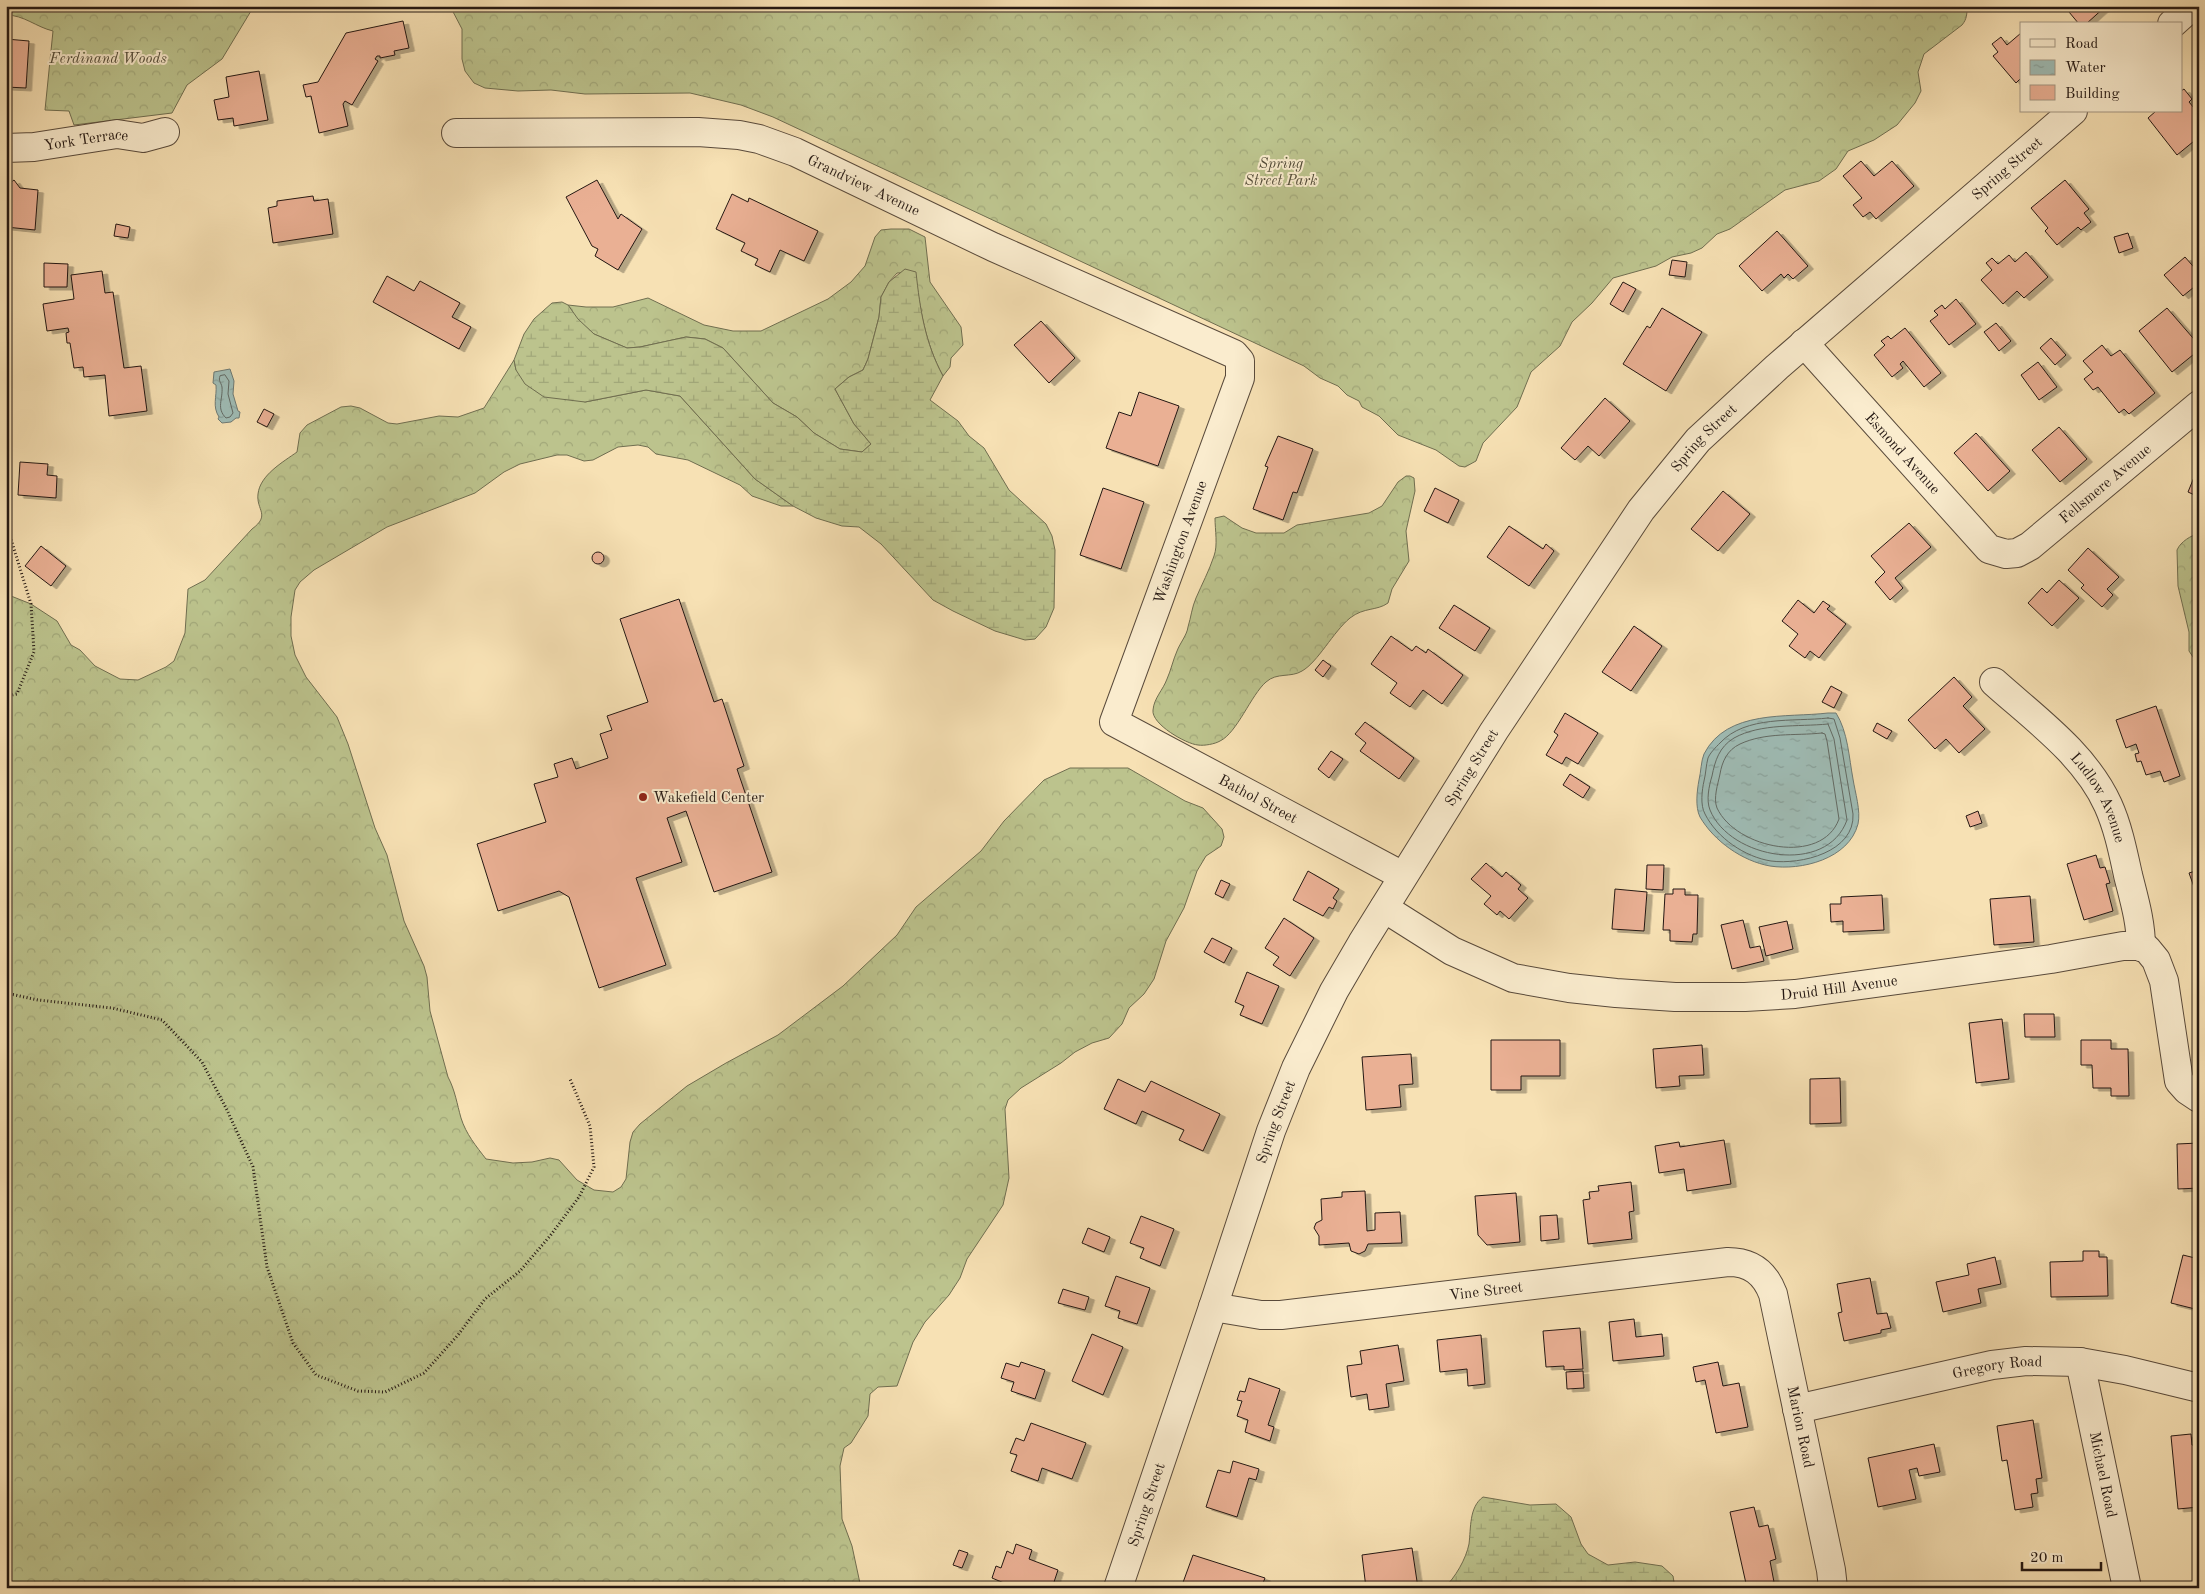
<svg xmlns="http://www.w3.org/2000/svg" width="2205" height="1594" viewBox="0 0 2205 1594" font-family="'Old Standard TT',serif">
	<defs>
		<pattern id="forest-crowns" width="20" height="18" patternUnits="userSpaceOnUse" patternTransform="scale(1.25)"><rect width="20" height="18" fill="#bcc38d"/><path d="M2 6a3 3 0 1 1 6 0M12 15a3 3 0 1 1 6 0" fill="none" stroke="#a1a779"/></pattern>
		<pattern id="wetland-marsh" width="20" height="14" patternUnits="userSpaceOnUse" patternTransform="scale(1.25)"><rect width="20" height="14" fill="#bcc38d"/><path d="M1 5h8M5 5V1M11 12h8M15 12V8" fill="none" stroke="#a1a779"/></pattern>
		<pattern id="water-ripples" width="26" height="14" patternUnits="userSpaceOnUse" patternTransform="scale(1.25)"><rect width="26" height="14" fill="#9fbcb5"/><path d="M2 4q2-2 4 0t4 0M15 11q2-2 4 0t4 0" fill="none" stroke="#89a19b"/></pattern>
		<filter id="shadow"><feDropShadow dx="5.5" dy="3" stdDeviation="0" flood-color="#0004"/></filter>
	</defs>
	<rect width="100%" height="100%" fill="#f7e1b4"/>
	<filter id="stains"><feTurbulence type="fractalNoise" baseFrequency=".004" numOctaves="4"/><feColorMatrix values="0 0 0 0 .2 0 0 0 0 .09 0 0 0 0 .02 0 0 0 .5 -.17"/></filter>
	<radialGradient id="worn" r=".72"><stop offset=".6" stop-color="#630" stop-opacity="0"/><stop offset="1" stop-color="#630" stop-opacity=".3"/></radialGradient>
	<path fill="url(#forest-crowns)" stroke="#706e50" d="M6,6H254L222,59L187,85L172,113L74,125L69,111L45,110L53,31C36,27 24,15 6,15Z
		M450,6H1967C1967,14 1967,19 1962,25L1924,54L1918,72L1921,91L1915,103L1897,125L1874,140L1848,151L1836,169L1819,181L1785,190L1730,229L1717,234L1702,248L1691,253L1672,257L1656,266L1613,278L1592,303L1572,322L1560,346L1531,372L1517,407L1483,443L1476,461L1465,467L1459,466L1436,450L1398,435L1379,416L1362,407L1359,401L1347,395L1338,386L1320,378L1304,366L773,117L741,105L690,93L585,94L551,90L518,91L485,88L474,83L465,71L462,59V29Z
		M891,229H909L925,237L930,282L961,327L963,345L951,358L950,367L943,376C925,343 920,309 915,272L897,273L889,282L881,297L879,317L868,359L863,370L849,377L835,389L854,424L871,444L862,452L840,449L814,433L797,417L773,403L723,348L705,339L686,337L640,347L627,348L594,334L577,319L568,305L586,307H613L648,298L704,325L733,331H761L828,299L851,282L865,266L875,237L881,230Z
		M514,360L516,370L585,402L646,390L680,396L755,479L793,506H781L752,496L740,485L688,460L656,454L648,447L638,445L618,447L593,460L584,461L567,455H557L520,464L504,472L475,493L387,527L314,570L300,582L295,590L291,617V636L295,655L306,677L337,717L348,744L375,828L387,855L404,921L424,966L427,977L430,1011L448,1077C455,1090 457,1104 461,1118C466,1134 476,1146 486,1159L513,1163L532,1162L550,1158L559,1160L577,1180L594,1190L613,1192L621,1187L626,1179L630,1142L633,1132L640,1124L687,1086L726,1063L778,1035L843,986L897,935L916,907L981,851L1004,821L1044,780L1070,768H1128L1185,801L1203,808L1222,829L1224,837L1221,846L1206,856L1197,871L1184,908L1166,941L1154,979L1144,994L1129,1008L1122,1024L1109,1038L1092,1043L1075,1052L1061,1063L1021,1088L1008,1100L1005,1109L1009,1178L1003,1205L967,1259L960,1278L949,1295L925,1322L913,1342L897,1386L878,1387L870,1394L868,1416L851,1443L844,1448L840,1466L842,1519L852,1546L861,1588H6V594L31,604L57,621L71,645L80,650L95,666L120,679L138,680L166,667L174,661L185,633L188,589L205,580L252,529C271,515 256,510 258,494C260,475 283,462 297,452L300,433L307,425L341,407L351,406L360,408L388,423L397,424L439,416L458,417L484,408Z
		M1406,476H1410L1414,478L1415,491L1406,531L1409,561L1392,589L1388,603C1377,611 1364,607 1350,618C1333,632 1318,662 1302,671C1291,678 1277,672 1266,682C1251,695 1237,733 1220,741C1215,744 1204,746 1198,745C1186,744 1151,724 1153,710C1154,698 1163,690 1167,679C1171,670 1173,660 1177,651C1180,643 1187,635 1188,627C1191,617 1192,607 1196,598C1202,584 1209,571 1214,556C1218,545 1215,530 1215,518L1224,516L1242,528L1256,533H1284L1297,525L1369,513L1382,506L1398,482Z
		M2199,533V666L2189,651V632L2178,586L2177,550C2181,541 2191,536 2199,533Z"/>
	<path fill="url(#wetland-marsh)" stroke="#706e50" d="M905,269L916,272C920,309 925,343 943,376L930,400L958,421L969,436L984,448L1009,490L1046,524L1052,536L1055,550L1054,608L1046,627L1035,639L1025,640L995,631L953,611L933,600L881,544L859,527L842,526L816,518L793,506L755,479L680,396L646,390L585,402L544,397L525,384L516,370L514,360L524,334L534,319L552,303L562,302L568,305L578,319L594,334L627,348L640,347L686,337L705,339L723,348L773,403L797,417L814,433L840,449L862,452L871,444L854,424L835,389L849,377L863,370L868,359L879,317L881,297L889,282Z
		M1483,1497L1530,1505L1556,1504L1571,1517L1581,1544L1588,1554L1608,1565L1635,1562L1662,1566L1673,1576L1675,1588H1444C1455,1578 1466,1559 1469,1544C1471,1528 1469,1507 1483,1497Z"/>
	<path fill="url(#water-ripples)" stroke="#6e7a74" d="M230,369L234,381L233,394L238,411L240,412L239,418H236L231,422L222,423L218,419L219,417C212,406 217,397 216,385L213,383L214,372Z
		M1828,713H1836C1848,732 1849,758 1853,779C1855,792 1861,811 1858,824C1849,859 1801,871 1770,866C1742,861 1714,841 1700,817C1695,807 1697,791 1699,780C1701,772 1701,761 1704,754C1727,709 1787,718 1828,713Z"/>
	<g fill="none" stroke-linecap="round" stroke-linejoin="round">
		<path stroke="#626a64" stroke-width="1" d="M225,375L229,381L228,394L233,413L230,417L226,418C216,408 223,400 222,387C221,382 218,381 220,376Z
			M1828,718L1834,719L1840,738L1853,814C1855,852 1801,865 1771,861C1745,857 1717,838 1705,814C1700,805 1702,790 1704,781C1706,773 1706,765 1708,758C1710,753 1716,747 1720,743C1746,715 1793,722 1828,718Z
			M1828,724L1834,739L1847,820C1827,876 1730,859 1710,810C1706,800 1709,786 1712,776C1715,761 1719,747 1734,738C1761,723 1798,727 1828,724Z
			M1822,733L1825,734L1827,741L1839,819C1822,866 1736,849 1717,808C1713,798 1718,784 1720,774C1722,762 1727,750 1740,744C1766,732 1794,736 1822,733Z"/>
	</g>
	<path fill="#eab094" stroke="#241813" filter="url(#shadow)" d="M2064,6H2106L2086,24H2079Z
		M403,21L409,48L394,51L395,55L380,58V56H377L375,59L378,61L352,105L345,101L343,104L348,126L319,133L311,96L306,97L303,85L318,82L346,33Z
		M2021,33V78L2016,83L1993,56L1998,52L1992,44L2001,37L2007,45Z
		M6,39L29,41L26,88L6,87Z
		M259,71L268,120L234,126L233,118L218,120L214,100L229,97L226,77Z
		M2184,89L2192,99L2189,102L2199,114V137L2177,155L2148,118L2156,111H2181V91Z
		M1861,161L1874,176L1892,161L1914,186L1876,219L1870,212L1863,217L1853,205L1862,198L1843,176Z
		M14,180L20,188L38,190L35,230L6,227V186Z
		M597,180L618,219L621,214L642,229L618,270L595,256L598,249L592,246L566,197Z
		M2065,180L2089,209L2084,213L2091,222L2081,230L2078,227L2057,245L2045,231L2048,228L2031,208Z
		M732,194L748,202L749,198L818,231L804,261L780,250L770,272L755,265L758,259L741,251L745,243L716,229Z
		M313,196L314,201L328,199L333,234L273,243L268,208L277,206V201Z
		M116,224L130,227L128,238L114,236Z
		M1777,231L1808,266L1793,279L1788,274L1784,278L1781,274L1762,291L1739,266Z
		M2128,233L2133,248L2119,253L2114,237Z
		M2026,252L2048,277L2024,298L2017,291L2003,304L1981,280L1992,270L1986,263L1992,258L1998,264L2009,255L2015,262Z
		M2185,257L2199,273V283L2183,296L2164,275Z
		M1672,260L1687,262L1685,277L1669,275Z
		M44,263L68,264L67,287H44Z
		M102,271L105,293L113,292L124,368L141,366L147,411L109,416L105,375L84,377L83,367L74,368L70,343H67L66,333L69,332L68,328L47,331L43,304L74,299L71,275Z
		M387,276L414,291L420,281L460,303L452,317L471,327L459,349L373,302Z
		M1623,282L1636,289L1623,312L1610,304Z
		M1956,299L1976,324L1949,345L1930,321L1938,315L1934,311L1942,305L1945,309Z
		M1662,308L1702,332L1666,391L1623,364L1647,326L1650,328Z
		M2167,308L2199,345V350L2172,372L2139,331Z
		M1041,321L1075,358L1049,383L1014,345Z
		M1996,323L2011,341L1999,351L1984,332Z
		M1905,328L1941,373L1924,387L1903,361L1900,364L1903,368L1892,377L1874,355L1885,345L1881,341L1888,336L1891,339Z
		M2051,338L2066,355L2055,365L2040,348Z
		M2102,345L2111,356L2120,350L2155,393L2129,414L2124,409L2119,413L2098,387L2093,390L2084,379L2093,372L2083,361Z
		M2038,362L2057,387L2039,400L2021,375Z
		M1139,392L1179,406L1158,466L1106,448L1119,412L1131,416Z
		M1605,398L1630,421L1599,456L1588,446L1575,460L1561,448Z
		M264,409L274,414L267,427L257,422Z
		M2059,427L2087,459L2060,482L2032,450Z
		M1976,433L2010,471L1988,491L1954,453Z
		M1278,436L1313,449L1297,493L1293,492L1283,520L1253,509L1268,467L1265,466Z
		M20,462L48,464L47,475L57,476L56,498L18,495Z
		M2199,465V497L2188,492Z
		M1103,488L1144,502L1121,569L1080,555Z
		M1435,488L1459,500L1448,523L1424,511Z
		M1723,491L1750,514L1718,551L1691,529Z
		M1909,523L1931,547L1895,578L1903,588L1890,600L1875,582L1885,572L1871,556Z
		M1509,526L1543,549L1546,544L1554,551L1529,586L1487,557Z
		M41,546L66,566L51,586L25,566Z
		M2088,548L2119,577L2107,589L2113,595L2102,607L2081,588L2084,585L2068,570Z
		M592 558a6 6 0 1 1 12 0a6 6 0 1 1-12 0Z
		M2059,580L2079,598L2052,626L2028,603L2042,588L2047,593Z
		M679,599L714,702L722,699L744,766L737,769L772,872L714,892L686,811L667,818L682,862L636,878L666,965L599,988L569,897L559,891L498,911L477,844L546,822L534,784L558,777L554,764L572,758L576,769L608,758L600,734L612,730L607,716L648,702L620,619Z
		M1798,600L1814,613L1823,601L1830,606L1827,609L1846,624L1819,658L1810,651L1805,658L1789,646L1798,634L1782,621Z
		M1454,605L1490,628L1475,651L1439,628Z
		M1634,626L1662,646L1631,691L1602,672Z
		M1391,636L1412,651L1416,646L1426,653L1428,649L1463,675L1442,704L1423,690L1410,707L1390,693L1397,683L1371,664Z
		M1323,660L1331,666L1323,677L1315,670Z
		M1954,677L1972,697L1963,706L1985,729L1959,753L1946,739L1935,749L1908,720Z
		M1831,686L1842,692L1834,708L1822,702Z
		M2156,706L2180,776L2164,782L2160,771L2146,775L2141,761L2137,762L2135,754L2139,753L2136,744L2126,748L2116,720Z
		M1565,713L1598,733L1578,764L1566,757L1562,764L1546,755L1558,735L1554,732Z
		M1365,722L1414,758L1399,779L1360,751L1366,743L1355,734Z
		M1877,723L1892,731L1887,739L1873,731Z
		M1331,751L1343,759L1329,778L1318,769Z
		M1570,774L1590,787L1583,798L1563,785Z
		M1978,811L1982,823L1970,827L1966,816Z
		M2096,855L2100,868L2105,867L2110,883L2106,884L2113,911L2084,920L2067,864Z
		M1486,863L1502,877L1506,872L1521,885L1518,889L1528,898L1509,919L1500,911L1497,915L1484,904L1491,896L1471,879Z
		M1647,865H1664L1663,890L1646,889Z
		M2199,870V901L2189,873Z
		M1308,871L1339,889L1333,898L1337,901L1333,909L1329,907L1323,916L1293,900Z
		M1221,880L1230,884L1223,898L1215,894Z
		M1615,889L1647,892L1644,931L1612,929Z
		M1673,889H1685V895H1698L1697,934H1693L1692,942L1670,941V930H1663L1665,894H1673Z
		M1882,895L1884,930L1843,932V921L1831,922L1830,904H1841V897Z
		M2030,896L2034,942L1994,945L1990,899Z
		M1284,918L1314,938L1290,976L1273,965L1279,957L1265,948Z
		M1743,920L1750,948L1760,946L1764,961L1732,969L1721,925Z
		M1787,921L1793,949L1766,956L1759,927Z
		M1212,938L1232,948L1224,963L1204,952Z
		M1247,972L1279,986L1262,1024L1240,1015L1244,1006L1235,1002Z
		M2024,1014H2054L2055,1037H2025Z
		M2002,1019L2009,1079L1976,1083L1969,1023Z
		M1491,1040H1560V1076H1521V1090H1491Z
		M2081,1040H2111V1049H2128L2129,1096H2111V1088H2093L2092,1065H2081Z
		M1702,1045L1704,1075L1679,1076L1680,1086L1656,1088L1653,1049Z
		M1411,1054L1413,1084L1399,1085L1401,1107L1366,1110L1362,1057Z
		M1840,1078L1841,1123L1810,1124V1079Z
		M1118,1079L1145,1092L1151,1081L1220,1114L1203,1151L1179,1140L1184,1130L1142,1111L1136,1124L1104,1109Z
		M1724,1140L1731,1184L1687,1191L1684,1169L1659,1173L1655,1146L1679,1142L1680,1147Z
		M2199,1143V1188L2178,1189L2177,1144Z
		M1631,1182L1634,1211L1629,1212L1632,1239L1588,1244L1583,1200L1590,1199L1589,1192L1599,1191L1598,1186Z
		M1365,1191L1367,1231L1375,1230V1213L1400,1212L1402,1243L1368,1244L1365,1251L1359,1254L1351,1251L1349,1243L1319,1245V1236L1314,1228L1316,1223L1322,1220L1321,1199L1342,1197V1192Z
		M1516,1193L1520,1242L1487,1245L1478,1235L1475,1196Z
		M1557,1215L1559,1239L1541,1241L1540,1216Z
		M1141,1216L1174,1229L1160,1266L1140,1258L1144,1248L1130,1243Z
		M1088,1228L1110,1237L1104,1252L1082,1243Z
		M2083,1251H2099V1257H2107L2108,1296L2051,1297L2050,1262L2083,1261Z
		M2183,1255L2199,1259V1310L2171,1303Z
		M1995,1257L2001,1284L1978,1289L1981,1303L1943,1312L1936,1282L1969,1275L1967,1264Z
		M1116,1276L1150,1288L1137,1324L1118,1318L1120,1311L1105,1306Z
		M1870,1278L1877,1314L1887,1313L1891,1328L1881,1330V1333L1844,1341L1838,1313L1842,1312L1837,1284Z
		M1063,1289L1089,1297L1085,1310L1058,1303Z
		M1634,1319L1636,1337L1662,1334L1664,1356L1613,1361L1609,1322Z
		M1580,1328L1583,1369L1564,1370V1366L1546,1367L1543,1331Z
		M1092,1334L1123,1347L1103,1395L1072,1381Z
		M1481,1335L1485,1384L1468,1386L1467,1369L1440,1372L1437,1340Z
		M1398,1345L1404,1381L1386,1384L1389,1407L1369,1410L1367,1394L1351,1397L1347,1366L1362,1364L1360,1351Z
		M1021,1362L1045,1370L1035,1399L1011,1391L1014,1382L1001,1378L1006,1363L1019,1367Z
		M1718,1362L1723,1386L1739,1383L1748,1427L1716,1433L1705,1380L1696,1382L1693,1367Z
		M1583,1371L1584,1388L1567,1389L1566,1372Z
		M1249,1378L1280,1389L1268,1425L1274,1427L1270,1441L1245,1432L1248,1420L1237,1416L1242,1401L1237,1400L1240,1391L1245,1392Z
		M2033,1420L2042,1478L2036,1479L2038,1493L2031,1494L2033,1507L2015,1510L2007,1460L2002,1461L1997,1426Z
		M1031,1423L1086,1443L1072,1479L1042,1468L1038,1481L1011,1471L1017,1455L1010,1453L1016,1438L1024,1441Z
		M2191,1434L2192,1445H2199V1507L2178,1509L2171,1436Z
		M1934,1444L1940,1472L1919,1476L1917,1468L1909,1470L1916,1499L1878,1507L1868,1458Z
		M1233,1461L1259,1469L1256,1480L1249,1478L1237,1517L1206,1507L1218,1470L1230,1473Z
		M1754,1507L1759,1527L1768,1525L1776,1559L1770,1561L1774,1582L1747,1588L1730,1512Z
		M1016,1544L1032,1550L1029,1559L1058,1570L1052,1588H1016L992,1578L996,1566L1001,1568L1007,1551L1013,1554Z
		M1412,1548L1418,1588H1366L1362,1555Z
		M959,1550L968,1553L962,1568L953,1565Z
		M1193,1555L1265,1578L1261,1588H1181Z"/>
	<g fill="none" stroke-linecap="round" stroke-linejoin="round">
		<defs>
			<g id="minor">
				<path d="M2172,24L2192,6"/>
				<path id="s1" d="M456,133L698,132L739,135L759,139L795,152L993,247L1234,354L1240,361V378L1114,722L1403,876"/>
				<path id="s2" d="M6,148L34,147L117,134L143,138L165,132"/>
				<path id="s3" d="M1804,343L1989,549L2006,554L2017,553L2030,546L2199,405"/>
				<path id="s4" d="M1994,682C2034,718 2085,754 2108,805C2118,827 2123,852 2128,875C2134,899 2141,922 2141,947"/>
				<path id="s5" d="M1384,908L1452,951L1513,978L1569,988L1616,993L1675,997H1745L1795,994L2051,959L2123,946H2138L2147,949L2156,960L2164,981L2179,1081L2187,1090L2199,1098"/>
				<path id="s6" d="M1213,1307L1261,1315H1281L1728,1262C1751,1262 1765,1273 1773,1294L1831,1570L1833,1588"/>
				<path id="s7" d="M2080,1362L2127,1588"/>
				<path id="s8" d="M1797,1409L1992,1365L2026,1361L2080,1362L2125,1370L2199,1388"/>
				<path id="s9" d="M1118,1588L1213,1307L1271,1131L1296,1068L1334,991L1362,943L1494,731L1641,510L1698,440L1777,367L2073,111"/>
			</g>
		</defs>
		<use href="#minor" stroke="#594a3b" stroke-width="30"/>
		<path stroke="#241813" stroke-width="3" stroke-dasharray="1 2.5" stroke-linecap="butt" d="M6,523L31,604L34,652L17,694L6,696
			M6,993L38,1000L112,1008L162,1020L202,1062L227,1110L253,1167L267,1267L293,1343L316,1375L358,1391L385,1392L424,1373L458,1335L485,1299L520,1271L550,1236L579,1197L594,1167L590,1126L570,1079"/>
		<use href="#minor" stroke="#faecce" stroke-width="28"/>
	</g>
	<circle fill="#8f2418" stroke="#faecce" stroke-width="2" cx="643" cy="797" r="5"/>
	<g text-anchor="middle" stroke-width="4" stroke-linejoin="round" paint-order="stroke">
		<g font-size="15" font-style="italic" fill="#524b38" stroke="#faecce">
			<text x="108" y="63">Ferdinand Woods</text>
			<text x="1281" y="168">Spring<tspan x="1281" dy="17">Street Park</tspan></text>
		</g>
		<g font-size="15" fill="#241813" stroke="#faecce">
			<text dy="5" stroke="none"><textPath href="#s2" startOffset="81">York Terrace</textPath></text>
			<text dy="5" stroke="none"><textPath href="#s9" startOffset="1708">Spring Street</textPath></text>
			<text dy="5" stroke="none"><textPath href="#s1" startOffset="418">Grandview Avenue</textPath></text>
			<text dy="5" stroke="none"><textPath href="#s9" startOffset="1302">Spring Street</textPath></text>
			<text dy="5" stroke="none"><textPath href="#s3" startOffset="148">Esmond Avenue</textPath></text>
			<text dy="5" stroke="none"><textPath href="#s3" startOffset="418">Fellsmere Avenue</textPath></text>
			<text transform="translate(1180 542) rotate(-70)" y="5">Washington Avenue</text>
			<text dy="5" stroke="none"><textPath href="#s9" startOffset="898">Spring Street</textPath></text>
			<text dy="5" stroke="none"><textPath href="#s1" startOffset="1381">Bathol Street</textPath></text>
			<text dy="5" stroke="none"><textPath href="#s4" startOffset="158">Ludlow Avenue</textPath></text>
			<text dy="5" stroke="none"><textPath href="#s5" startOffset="475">Druid Hill Avenue</textPath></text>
			<text dy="5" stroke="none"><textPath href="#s9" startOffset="492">Spring Street</textPath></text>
			<text dy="5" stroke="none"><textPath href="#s6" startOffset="275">Vine Street</textPath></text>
			<text dy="5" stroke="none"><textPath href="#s8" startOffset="205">Gregory Road</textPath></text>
			<text dy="5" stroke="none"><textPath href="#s6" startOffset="714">Marion Road</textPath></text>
			<text dy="5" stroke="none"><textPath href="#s7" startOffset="115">Michael Road</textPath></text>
			<text dy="5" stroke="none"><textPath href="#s9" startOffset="88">Spring Street</textPath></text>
		</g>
		<g font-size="15" fill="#241813" stroke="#faecce" text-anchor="start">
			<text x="653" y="802">Wakefield Center</text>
		</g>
	</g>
	<rect width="2205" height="1594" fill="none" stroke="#f7e1b4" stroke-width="25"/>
	<rect x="8" y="8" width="2190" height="1579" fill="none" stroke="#241813" stroke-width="2.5"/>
	<rect x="12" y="12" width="2180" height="1569" fill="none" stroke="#241813"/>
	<rect x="2020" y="22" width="162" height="90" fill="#faecce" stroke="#a49783"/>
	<rect x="2030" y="39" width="25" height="8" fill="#faecce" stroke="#a49783"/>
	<text x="2065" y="48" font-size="15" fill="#241813">Road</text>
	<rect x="2030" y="60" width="25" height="15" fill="url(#water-ripples)" stroke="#a49783"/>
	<text x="2065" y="72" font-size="15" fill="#241813">Water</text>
	<rect x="2030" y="85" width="25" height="15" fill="#eab094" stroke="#a49783"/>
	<text x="2065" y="98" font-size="15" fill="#241813">Building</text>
	<path d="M2022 1562v8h79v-8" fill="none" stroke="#241813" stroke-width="2.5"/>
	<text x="2030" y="1562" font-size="15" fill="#241813" stroke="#faecce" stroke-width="4" paint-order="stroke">20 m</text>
	<rect width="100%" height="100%" filter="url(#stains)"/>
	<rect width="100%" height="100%" fill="url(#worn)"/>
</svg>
